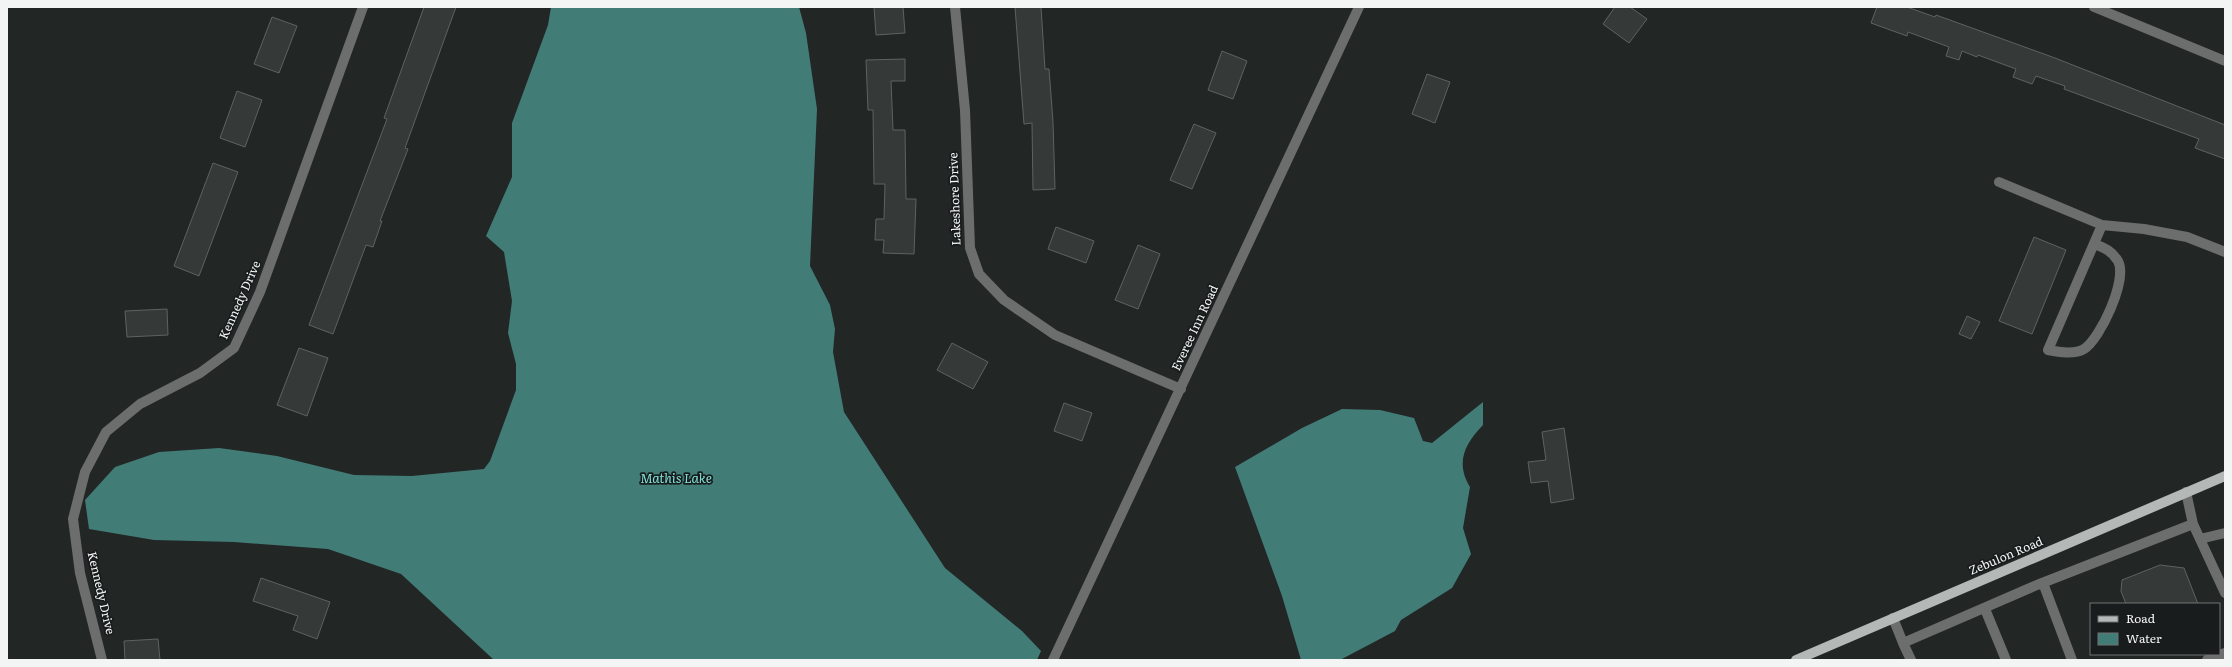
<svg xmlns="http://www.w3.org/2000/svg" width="2232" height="667" viewBox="0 0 2232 667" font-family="Literata,serif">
	<rect width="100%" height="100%" fill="#222625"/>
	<path fill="#427c77" d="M551,7H799L806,33L817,109L810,266L830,305L835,329L833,352L844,412L945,568L1022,631L1041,651L1037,660H494L401,574L328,549L234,542L154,540L89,529L85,500L115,467L159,452L219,448L277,456L354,475L412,476L484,469L490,461L516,390V364L508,333L512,301L504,252L486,236L512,177V123L548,25Z
		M1483,402V425C1465,444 1455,462 1470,487L1463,528L1471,554L1452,588L1401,620L1395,631L1340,660H1301L1282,596L1235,467L1302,428L1342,409L1380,410L1414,418L1423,441L1432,443Z"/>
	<path fill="#353a39" stroke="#5e6262" d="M424,7H456L405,148L408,149L380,221H382L373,247L366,245L333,334L309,325L387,119L384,118Z
		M874,7H903L905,33L876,35Z
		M1015,7H1041L1045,69H1049L1053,122L1055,189L1033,190L1032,123L1024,124Z
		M1615,7H1630L1647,19L1629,43L1603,24Z
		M1877,7H1907L1935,17L1936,15L2055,58L2225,125V159L2195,148L2199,139L2064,89L2065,86L2036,76L2032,84L2013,77L2016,69L1978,55L1977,57L1962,51L1959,60L1946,56L1949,47L1908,32L1907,36L1871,23Z
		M272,17L297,26L279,73L254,64Z
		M1222,51L1247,61L1233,99L1208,90Z
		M905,59V81H891L893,130H905L906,199H916L914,254L883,253L884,240H875L876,219H884L885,184H874L873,110H868L866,60Z
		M1427,74L1450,82L1435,123L1412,114Z
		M237,91L262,100L245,147L220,138Z
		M1194,124L1216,133L1192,189L1170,180Z
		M213,163L238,172L199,276L174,266Z
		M1056,227L1094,241L1086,263L1048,249Z
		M2034,237L2066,250L2032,334L1999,321Z
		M1138,245L1160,254L1138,309L1115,300Z
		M167,309L168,335L127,337L125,311Z
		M1967,316L1980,322L1971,339L1959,334Z
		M952,343L988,362L973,389L937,370Z
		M299,348L328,358L307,416L277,405Z
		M1064,403L1092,413L1082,441L1054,431Z
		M1564,428L1574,499L1551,503L1548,481L1531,483L1528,462L1546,460L1542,432Z
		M2160,565L2184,568L2198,604H2126L2121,591L2122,580Z
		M261,578L330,602L317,639L293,630L298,616L253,601Z
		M158,639L160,660H125L124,641Z"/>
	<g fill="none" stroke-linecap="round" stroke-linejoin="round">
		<path stroke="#6c6e6e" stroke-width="10" d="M1999,182L2102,225L2144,229L2187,237L2225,252
			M2094,244C2105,248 2112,251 2118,261C2128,280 2100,339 2084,349C2074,355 2058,352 2048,350L2102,225
			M2186,492L2193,524L2225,593
			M2200,539L2225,533
			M2043,583L2072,660
			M1985,609L2006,660
			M1893,618L1903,643
			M1911,660L1903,643L2037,585L2193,524
			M2207,660L2225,653"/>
		<path stroke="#6c6e6e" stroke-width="10" d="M955,7L965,110L970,248L979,274L1004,300L1055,335L1181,389
			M2094,7L2225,61
			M102,660L80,573L73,519L85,472L106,432L140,404L200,373L234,348L260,292L363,7
			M1053,660L1359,7"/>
		<path stroke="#b4b9b8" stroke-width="10" d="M1796,660L2225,476"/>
	</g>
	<g text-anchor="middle" stroke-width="3.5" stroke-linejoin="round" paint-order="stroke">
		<g font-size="12" fill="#f3f5f5" stroke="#181c1c">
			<text transform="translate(955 199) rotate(-92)" y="4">Lakeshore Drive</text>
			<text transform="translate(240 300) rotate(-66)" y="4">Kennedy Drive</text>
			<text transform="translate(1195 328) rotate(-65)" y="4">Everee Inn Road</text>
			<text transform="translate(2006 556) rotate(-23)" y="4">Zebulon Road</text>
			<text transform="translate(101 593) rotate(77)" y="4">Kennedy Drive</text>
		</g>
		<g font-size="13" font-style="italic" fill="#82e2d9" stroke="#181c1c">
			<text x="676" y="483">Mathis Lake</text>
		</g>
	</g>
	<rect width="2232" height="667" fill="none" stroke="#f3f5f5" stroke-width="16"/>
	<rect x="2090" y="603" width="130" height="52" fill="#181c1c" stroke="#707373"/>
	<rect x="2098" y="616" width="20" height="6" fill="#b4b9b8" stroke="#707373"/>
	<text x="2126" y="623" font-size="12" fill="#f3f5f5">Road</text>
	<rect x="2098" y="633" width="20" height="12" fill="#427c77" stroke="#707373"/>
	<text x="2126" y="643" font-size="12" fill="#f3f5f5">Water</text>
</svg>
